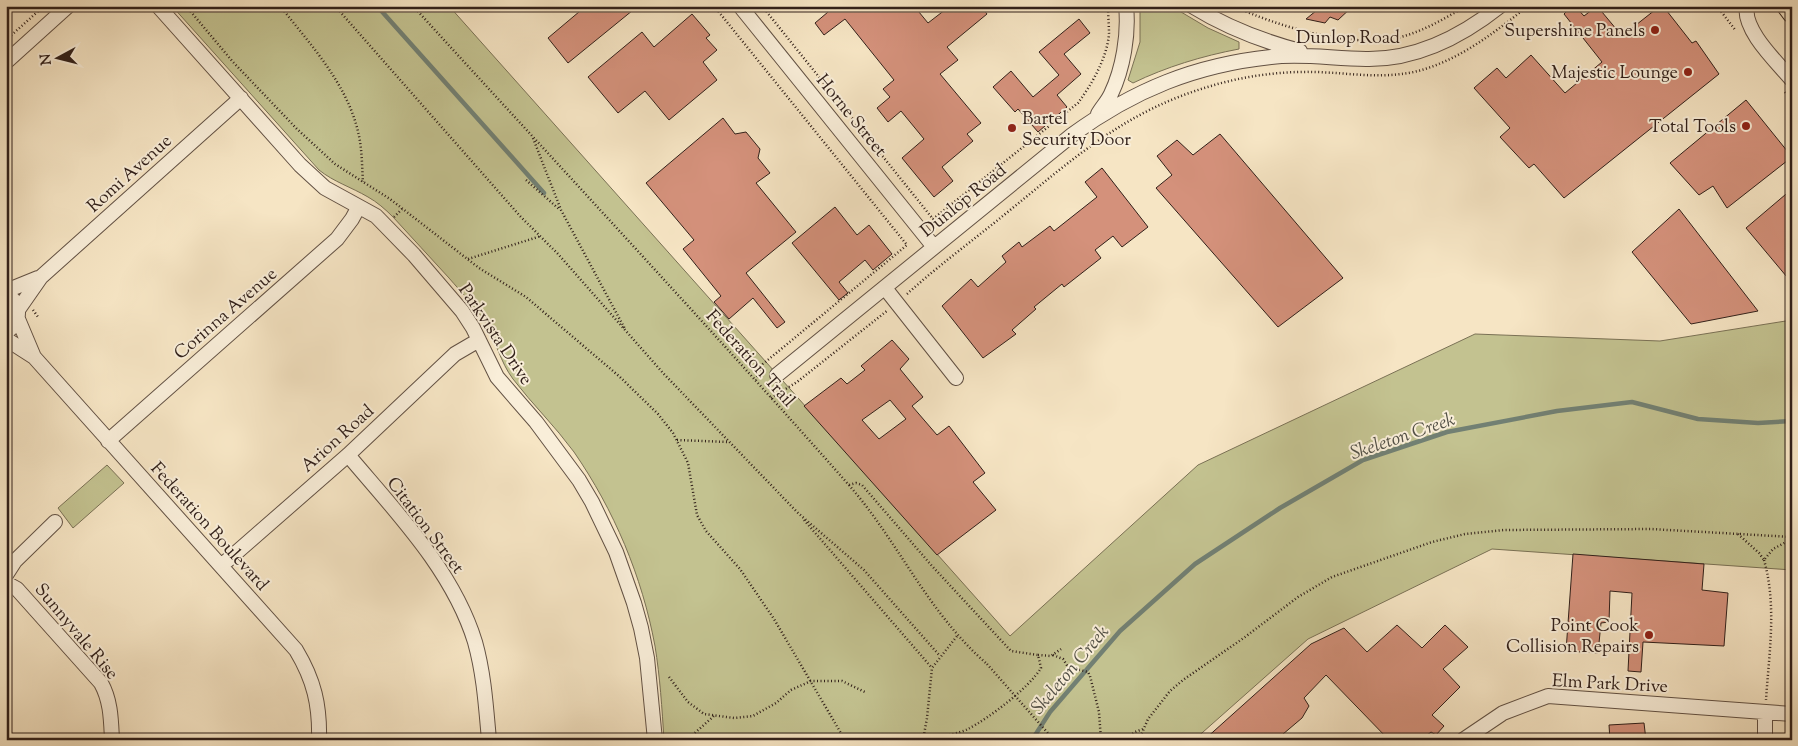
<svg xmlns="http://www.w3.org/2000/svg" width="1798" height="746" viewBox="0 0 1798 746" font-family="'Sorts Mill Goudy',serif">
	<rect width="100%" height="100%" fill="#f6e5c4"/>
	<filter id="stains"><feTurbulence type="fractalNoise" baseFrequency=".004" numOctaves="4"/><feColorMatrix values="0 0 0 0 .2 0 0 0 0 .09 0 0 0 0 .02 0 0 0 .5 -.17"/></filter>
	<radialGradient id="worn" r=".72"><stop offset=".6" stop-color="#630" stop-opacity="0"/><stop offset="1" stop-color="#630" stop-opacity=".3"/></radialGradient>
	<path fill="#c3c290" stroke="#7a7155" d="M172,6H449L1010,636L1198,465L1475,334L1660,341L1792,320V570L1492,549L1308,639L1194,740H664C662,708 660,677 655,646C642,576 614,510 574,452C555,426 532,404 513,379C500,362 496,340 485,322C475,306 461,292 449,278C430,258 412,237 393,217C385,209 377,202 368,197C351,187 334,182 319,170Z
		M1140,6H1171L1208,28L1239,42V49C1202,56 1166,67 1133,83L1128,80L1140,42Z
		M107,465L124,483L73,528L58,508Z"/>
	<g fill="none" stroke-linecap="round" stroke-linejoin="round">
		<path stroke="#728073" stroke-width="4.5" d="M377,6L544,193
			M1032,740L1050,712L1120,631L1195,564L1280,508L1363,460L1447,432L1557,411L1632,402L1698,419L1758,423L1792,421"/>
	</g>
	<path fill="#d4917b" stroke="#31201a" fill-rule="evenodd" d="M586,6H638L568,63L548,38Z
		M823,6H914L928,23L950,6H981L987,14L947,47L958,60L940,74L981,123L967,134L973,141L942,167L953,181L934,197L902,158L924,139L901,111L888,122L877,108L890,97L883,89L894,80L845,19L824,35L815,23L828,12Z
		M1322,6H1353L1338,20L1330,17L1325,23L1306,19Z
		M1572,6H1575L1584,16L1597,6L1622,36L1660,6H1663L1692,43L1696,41L1719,74L1564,198L1534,164L1529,168L1500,137L1510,128L1474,88L1497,68L1506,78L1531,55L1565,93L1602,62L1564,14Z
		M692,14L710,35L706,38L717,50L703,62L717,80L669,120L645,91L618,113L588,77L642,32L654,47Z
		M1079,19L1090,33L1064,54L1081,74L1057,95L1067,107L1038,132L1018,109L1015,112L993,87L1011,71L1033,97L1059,75L1039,52Z
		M1746,100L1792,157L1727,208L1713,186L1699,195L1670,163Z
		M723,118L735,134L746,132L760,149L758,158L770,173L756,183L796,232L746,273L785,322L777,328L753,298L729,319L714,302L721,296L683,249L694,240L646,183Z
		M1220,134L1343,278L1278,327L1156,188L1172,175L1157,156L1177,140L1193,155Z
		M1102,168L1148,227L1122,247L1113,236L1095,250L1101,258L1064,287L1062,284L1034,307L1036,309L1012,330L1016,334L983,358L942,306L971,279L978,287L1006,262L1002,256L1019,242L1022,247L1050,226L1054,231L1097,197L1085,182Z
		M1792,189V283L1746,228Z
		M835,207L857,235L869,225L892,254L873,270L865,260L839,282L848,293L839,300L792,243Z
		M1679,209L1758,311L1691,324L1632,252Z
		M892,340L909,359L900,369L923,397L912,406L937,435L949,426L985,473L973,482L996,510L937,555L804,406L841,378L847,384L865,370L861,366ZM890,400L906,419L879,439L862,420Z
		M1573,554L1704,564L1702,590L1728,593L1724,646L1643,642L1641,672L1628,671L1632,593L1610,591L1609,622L1601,623L1598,653L1566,651Z
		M1397,625L1422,648L1445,625L1468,647L1443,669L1460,687L1432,715L1444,726L1436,735L1431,732L1421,740H1389L1326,675L1304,698L1309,706L1302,718L1276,740H1204L1311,644L1344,628L1367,652Z
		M1644,723L1646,740H1610L1609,725Z"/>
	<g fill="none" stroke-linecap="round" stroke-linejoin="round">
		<defs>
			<path id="minor" d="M158,6L300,165L325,188L376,216L414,255L462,311L473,328L497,377L536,422L579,480L592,502L616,552L634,603L641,628L647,658L655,740
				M740,6L934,247
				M1192,6C1226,27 1262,41 1300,51
				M1747,6C1742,30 1778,63 1792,80
				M6,62L68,6
				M1098,114C1102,107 1108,101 1111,94C1123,69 1129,34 1126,6
				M885,288L956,378
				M6,291L38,278
				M6,294C22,303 22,322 6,332
				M18,310L41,277L241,98
				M18,319L34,357
				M6,339L34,357L296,650C314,680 320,705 319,740
				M777,375L1072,135C1134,90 1195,65 1271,57C1303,53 1334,59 1366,59C1417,60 1461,37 1500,6
				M108,441L337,239L352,219L358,208
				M348,455C395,511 453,570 475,642C484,674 486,707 489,740
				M221,566L348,455L455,354L479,340
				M6,575L15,561L55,522
				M6,583L17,589L101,683C111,701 111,720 112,740
				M1463,740L1503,713L1548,696L1792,714
				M1765,740V712"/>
			<path id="major" d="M1786,6L1792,14"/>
		</defs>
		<use href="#minor" stroke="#625144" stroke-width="16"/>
		<use href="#major" stroke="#31201a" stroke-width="20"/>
		<path stroke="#31201a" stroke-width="2.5" stroke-dasharray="1 2.5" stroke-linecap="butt" d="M186,6L233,62L297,129L335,164L390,199L479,268L526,297L620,377L658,414L673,433L688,463L697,515L706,531L740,569L774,619L845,740
			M280,6C311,45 349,86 359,136C362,150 362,167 363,182
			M335,6L520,216L558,254L663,373L798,513L864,570L940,656
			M413,6C558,165 705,322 848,484C899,542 927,612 987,664
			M714,6L907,245L763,364L756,380
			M762,6L933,219L1078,103C1092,84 1107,58 1109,34C1109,25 1108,15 1108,6
			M1233,6C1278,26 1347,48 1397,38C1422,32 1444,19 1466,6
			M1717,6L1736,31
			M6,40L44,6
			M1785,92L1792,100
			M533,138L561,210L625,329
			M526,180L559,209
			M394,217L402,209
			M468,259L541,236
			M907,294C938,266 972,241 1004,215C1072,160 1124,111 1211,86C1244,76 1281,71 1316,72C1350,73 1379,79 1414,72C1457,62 1494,33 1528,6
			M33,310L38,317
			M771,398L797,382L888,310
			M677,440L728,442
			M849,485L856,483L862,485L932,566L1011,651L1038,655L1041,668C1029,688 989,718 968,729C958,734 945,735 935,740
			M804,520L932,668
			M1738,534L1759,553L1764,560L1773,549L1792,539
			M1764,560C1777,606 1769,653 1766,700
			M1038,655L1051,656L1061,649
			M1053,655L1063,659L1068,667L1088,672L1090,676L1099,712L1101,740
			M669,677L688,702L704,714L734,718L753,716L776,703L791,690L811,681H842L865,692
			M687,740L715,715
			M923,740L927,718L932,668L957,636
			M1124,740L1135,732L1143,729
			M1139,740L1148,719L1170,691L1183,680L1245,637L1298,597L1332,577L1432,542L1465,534L1504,530L1651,529L1792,537"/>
		<use href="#minor" stroke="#f9eed9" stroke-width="14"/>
		<use href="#major" stroke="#f6e5c4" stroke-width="18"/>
		<path stroke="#31201a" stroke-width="2.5" stroke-dasharray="1 2.5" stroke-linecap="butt" d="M987,664L1054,740"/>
	</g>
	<g fill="#8f2418" stroke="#f9eed9" stroke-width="2">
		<circle cx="1655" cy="30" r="5"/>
		<circle cx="1688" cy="72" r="5"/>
		<circle cx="1746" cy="126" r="5"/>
		<circle cx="1012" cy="128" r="5"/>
		<circle cx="1649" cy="635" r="5"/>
	</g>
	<g text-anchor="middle" stroke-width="4" stroke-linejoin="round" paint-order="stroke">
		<g font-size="18" fill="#31201a" stroke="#f9eed9" text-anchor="end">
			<text x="1645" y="36">Supershine Panels</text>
			<text x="1678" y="78">Majestic Lounge</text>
			<text x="1022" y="124" text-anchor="start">Bartel<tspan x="1022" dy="21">Security Door</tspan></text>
			<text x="1736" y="132">Total Tools</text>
			<text x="1639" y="631">Point Cook<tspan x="1639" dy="21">Collision Repairs</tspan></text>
		</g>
		<g font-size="18" fill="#31201a" stroke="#f9eed9">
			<text x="1348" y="43">Dunlop Road</text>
			<text transform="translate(852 115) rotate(51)" y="6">Horne Street</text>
			<text transform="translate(129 173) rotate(-42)" y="6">Romi Avenue</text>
			<text transform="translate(963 200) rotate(-39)" y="6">Dunlop Road</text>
			<text transform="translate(225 313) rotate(-41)" y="6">Corinna Avenue</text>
			<text transform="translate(496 334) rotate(56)" y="6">Parkvista Drive</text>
			<text transform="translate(751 358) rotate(48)" y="6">Federation Trail</text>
			<text transform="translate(337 438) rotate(-42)" y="6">Arion Road</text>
			<text transform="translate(426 525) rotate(53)" y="6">Citation Street</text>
			<text transform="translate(210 526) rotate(48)" y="6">Federation Boulevard</text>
			<text transform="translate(77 631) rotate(50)" y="6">Sunnyvale Rise</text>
			<text transform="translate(1610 683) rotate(3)" y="6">Elm Park Drive</text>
		</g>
		<g font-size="19" font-style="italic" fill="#525046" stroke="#f9eed9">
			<text transform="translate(1402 435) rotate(-19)" y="7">Skeleton Creek</text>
			<text transform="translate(1069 669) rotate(-50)" y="7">Skeleton Creek</text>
		</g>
	</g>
	<rect width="1798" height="746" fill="none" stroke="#f6e5c4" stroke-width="25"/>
	<rect x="8" y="8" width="1783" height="731" fill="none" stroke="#31201a" stroke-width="2.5"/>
	<rect x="12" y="12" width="1773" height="721" fill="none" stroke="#31201a"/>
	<g transform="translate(58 58) rotate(263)" stroke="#f9eed9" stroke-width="4" paint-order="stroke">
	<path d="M0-4L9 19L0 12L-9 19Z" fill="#31201a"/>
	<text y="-8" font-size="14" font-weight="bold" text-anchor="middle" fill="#31201a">N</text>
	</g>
	<rect width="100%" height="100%" filter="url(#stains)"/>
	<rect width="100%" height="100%" fill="url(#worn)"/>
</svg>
